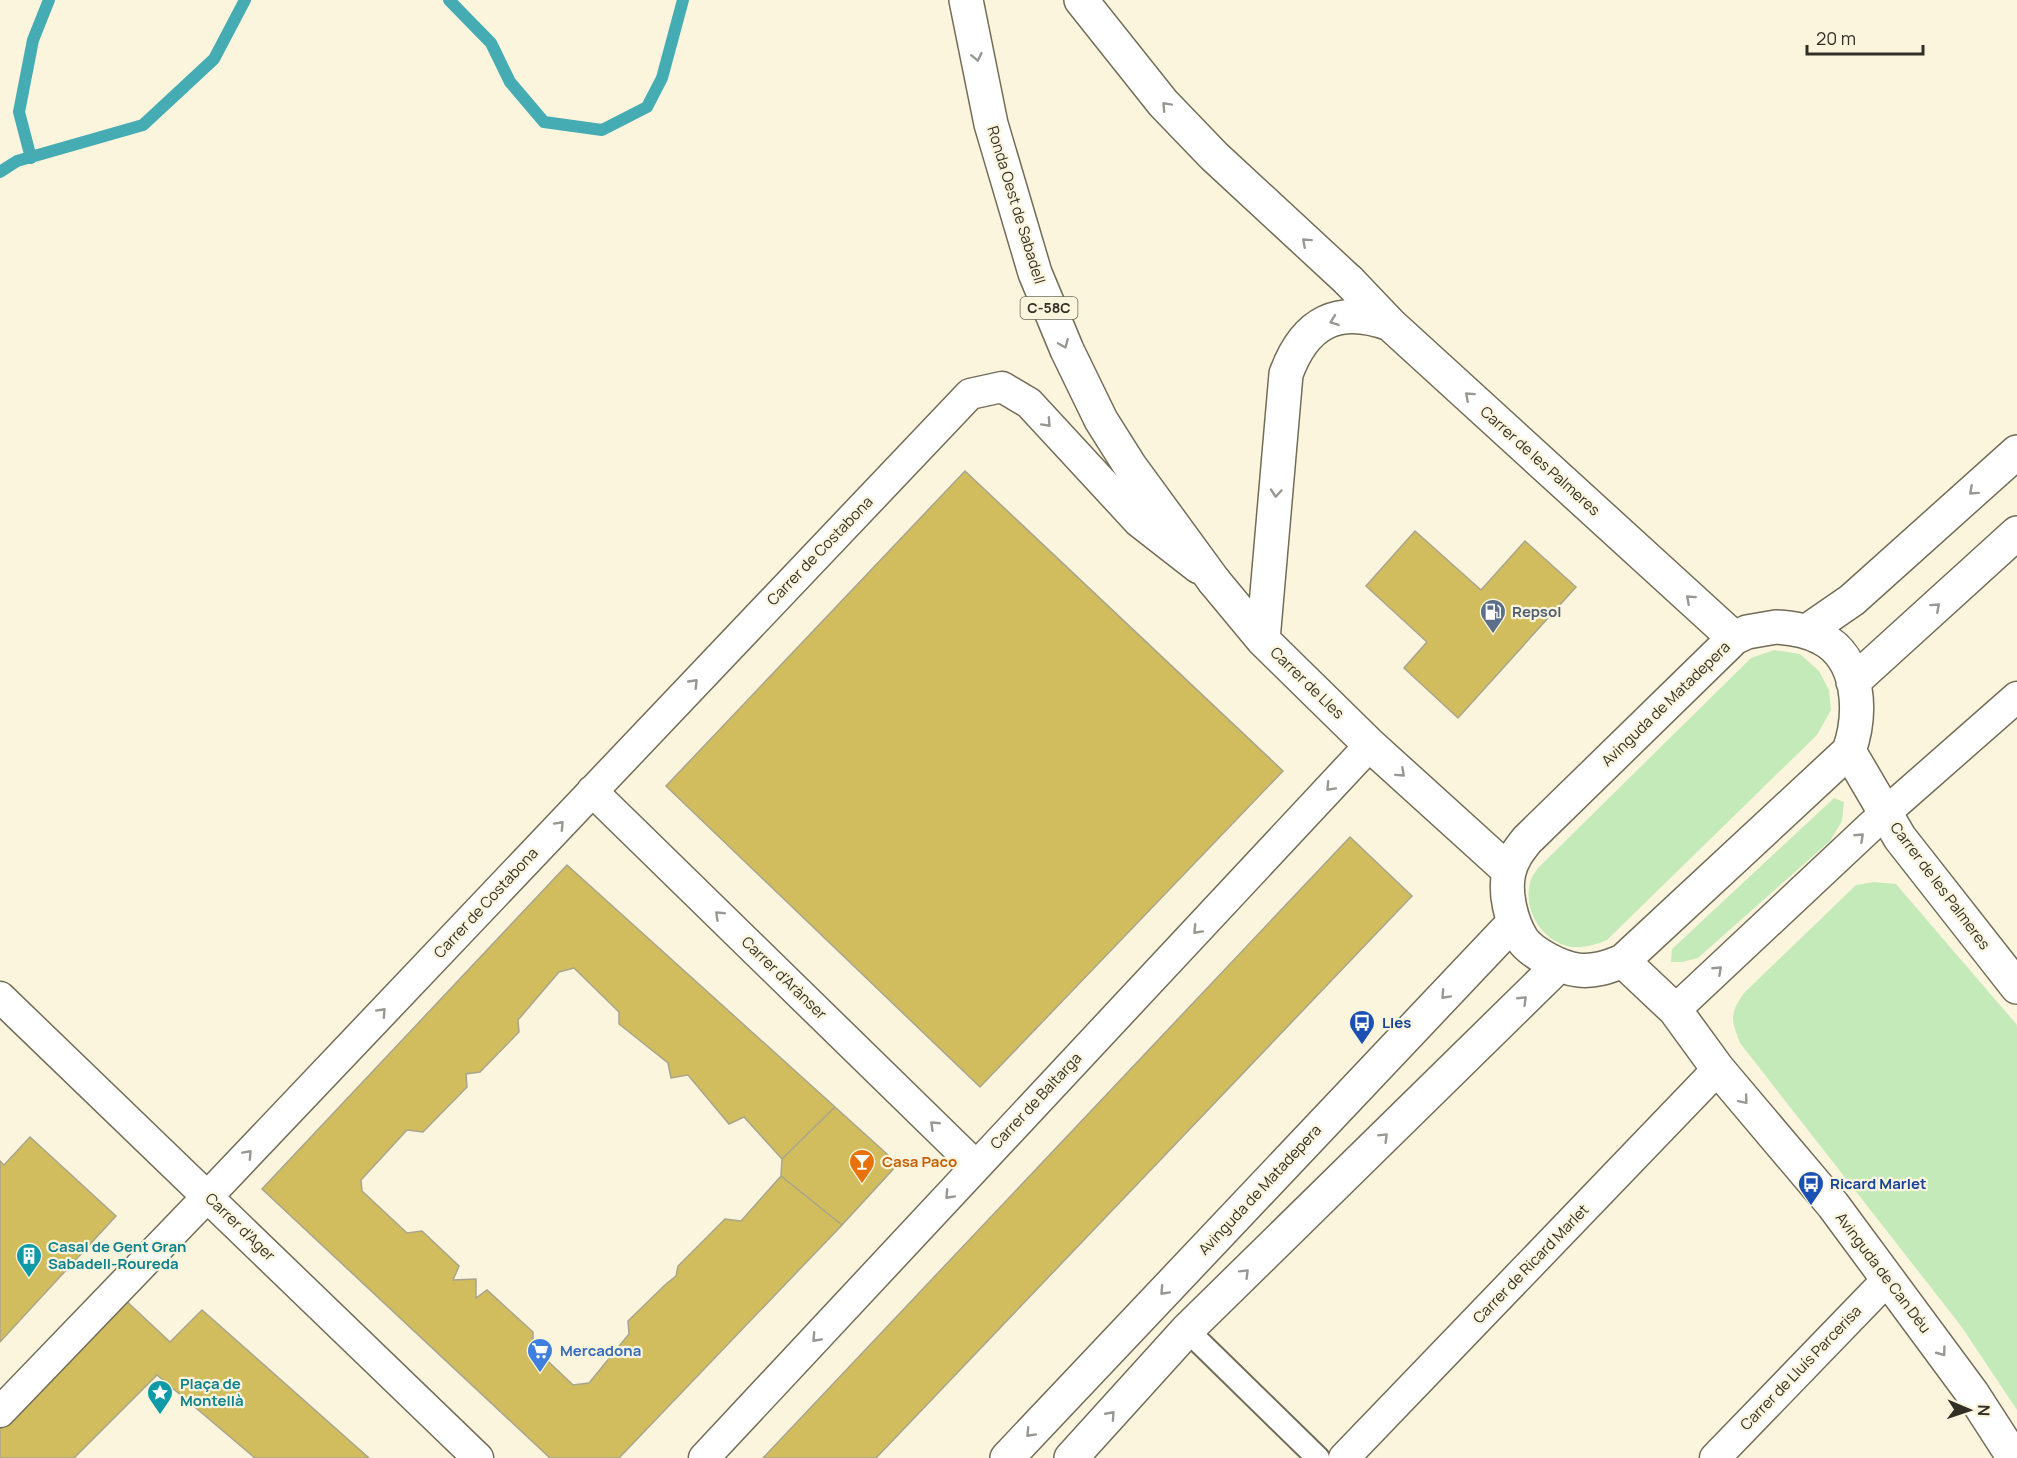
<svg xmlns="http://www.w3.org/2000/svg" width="2017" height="1458" viewBox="0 0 2017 1458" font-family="Manrope,sans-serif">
	<rect width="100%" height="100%" fill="#fbf5dd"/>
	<path fill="#c5eaba" d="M1774,650L1800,654L1819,671L1829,690L1831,710L1817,735L1607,940C1595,945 1584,948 1571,947C1542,942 1523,910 1530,883C1531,877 1536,871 1539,867L1751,658Z
		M1834,798L1844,802L1842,821L1830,841L1698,958L1682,962H1671L1672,949Z
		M1874,882L1896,884L2017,1025V1410L1961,1326L1740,1043C1731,1019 1729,1015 1744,993L1856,885Z"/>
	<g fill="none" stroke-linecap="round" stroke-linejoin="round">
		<path stroke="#46acb3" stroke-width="12" d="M449,0L491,43L510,82L544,122L602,130L647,107L662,78L683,0
			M31,158L19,112L33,40L49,0
			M0,172L17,161L143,125L214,59L245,0"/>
	</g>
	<path fill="#d1bd5e" stroke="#a9a58d" stroke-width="1.5" d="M965,471L1283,771L980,1087L666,786Z
		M1415,531L1481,590L1525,541L1576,587L1458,718L1404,668L1427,642L1366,586Z
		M1350,837L1412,896L876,1458H763Z
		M567,865L835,1107L782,1159L744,1117L729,1124L688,1075L671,1078L668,1063L619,1024V1012L574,968L559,972L518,1020L519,1032L480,1072L466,1074L467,1087L423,1132L407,1130L361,1180L362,1191L407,1233L422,1231L459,1266L453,1280L476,1279V1298L487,1290L533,1332V1347L573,1385L589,1383L629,1334L628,1321L666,1284L676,1276L678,1266L725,1219L741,1221L781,1176L842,1225L619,1458H550L262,1189Z
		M835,1107L898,1164L842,1225L781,1176L782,1159Z
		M30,1137L116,1216L0,1342V1161L4,1165Z
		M122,1297L170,1342L202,1310L369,1458H255L157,1375L74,1458H0V1428Z"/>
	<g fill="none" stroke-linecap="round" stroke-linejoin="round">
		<defs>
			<path id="pedestrian" d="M1187,1330L1318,1458"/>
			<path id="minor" d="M592,791L976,1166
				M0,997L478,1458
				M1675,1010L1885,813L2017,697
				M0,1412L208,1196L970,394L1002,387L1029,403L1139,522L1198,568
				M704,1458L1370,745
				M1344,1458L1718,1069
				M1715,1458L1888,1279"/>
			<path id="tertiary" d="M1349,281L1390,324L1734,638
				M1214,581L1263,640L1370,745L1509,871
				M1776,627C1793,628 1807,630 1821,638C1861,658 1862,714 1849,751L1623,961C1608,967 1594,972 1578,970C1561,968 1531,953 1522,939C1511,921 1504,892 1509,872C1512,859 1519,850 1527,840L1734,638L1747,632Z
				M1807,631L1852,600L2017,452
				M1263,640L1286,374C1305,322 1338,305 1390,324
				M1853,682L2017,533
				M1849,751L1900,838L2017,987
				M1623,961L1675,1010L1718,1069L1833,1205L1972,1393L2014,1458
				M1007,1458L1514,922
				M1071,1458L1187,1330L1559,965"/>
			<path id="motorway" d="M966,0L991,124L1035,273L1067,350L1101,420L1130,466L1214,581
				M1081,0L1163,103L1214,156L1349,281"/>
		</defs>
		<use href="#pedestrian" stroke="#726d58" stroke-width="26"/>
		<use href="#minor" stroke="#726d58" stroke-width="33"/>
		<use href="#tertiary" stroke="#726d58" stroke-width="36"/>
		<use href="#motorway" stroke="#726d58" stroke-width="36"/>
		<use href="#pedestrian" stroke="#fff" stroke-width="22"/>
		<use href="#minor" stroke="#fff" stroke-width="30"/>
		<use href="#tertiary" stroke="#fff" stroke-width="33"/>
		<use href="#motorway" stroke="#fff" stroke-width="33"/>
	</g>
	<defs><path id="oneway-chevron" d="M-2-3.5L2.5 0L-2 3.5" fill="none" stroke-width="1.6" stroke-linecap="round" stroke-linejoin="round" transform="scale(1.5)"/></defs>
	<g stroke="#989892">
		<use href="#oneway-chevron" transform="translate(977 57) rotate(78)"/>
		<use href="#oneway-chevron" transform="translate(1166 106) rotate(-133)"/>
		<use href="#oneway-chevron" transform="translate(1306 242) rotate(-138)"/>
		<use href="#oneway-chevron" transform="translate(1334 321) rotate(160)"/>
		<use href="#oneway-chevron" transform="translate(1064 344) rotate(67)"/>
		<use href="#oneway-chevron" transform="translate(1469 396) rotate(-138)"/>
		<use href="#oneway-chevron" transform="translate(1047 423) rotate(47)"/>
		<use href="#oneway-chevron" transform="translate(1973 491) rotate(138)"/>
		<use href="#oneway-chevron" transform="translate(1276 493) rotate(95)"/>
		<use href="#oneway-chevron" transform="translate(1690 599) rotate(-138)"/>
		<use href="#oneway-chevron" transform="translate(1936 607) rotate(-42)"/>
		<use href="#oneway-chevron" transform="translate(694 683) rotate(-46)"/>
		<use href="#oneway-chevron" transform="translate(1401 773) rotate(42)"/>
		<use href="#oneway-chevron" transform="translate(1330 787) rotate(133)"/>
		<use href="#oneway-chevron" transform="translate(560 825) rotate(-47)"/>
		<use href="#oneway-chevron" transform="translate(1860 837) rotate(-43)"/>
		<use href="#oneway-chevron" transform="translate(719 915) rotate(-136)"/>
		<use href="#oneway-chevron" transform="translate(1197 930) rotate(133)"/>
		<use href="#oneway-chevron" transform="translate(1718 970) rotate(-43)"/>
		<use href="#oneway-chevron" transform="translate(1445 995) rotate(133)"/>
		<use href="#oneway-chevron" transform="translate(1523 1000) rotate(-44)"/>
		<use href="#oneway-chevron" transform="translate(382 1012) rotate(-47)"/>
		<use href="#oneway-chevron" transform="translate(1744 1100) rotate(50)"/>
		<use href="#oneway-chevron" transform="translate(934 1125) rotate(-136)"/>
		<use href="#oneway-chevron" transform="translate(1384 1137) rotate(-45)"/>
		<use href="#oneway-chevron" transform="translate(248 1154) rotate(-47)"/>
		<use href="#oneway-chevron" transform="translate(949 1195) rotate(133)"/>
		<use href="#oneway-chevron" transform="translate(1245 1273) rotate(-45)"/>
		<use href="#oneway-chevron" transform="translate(1164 1291) rotate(133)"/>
		<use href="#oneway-chevron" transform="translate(816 1338) rotate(133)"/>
		<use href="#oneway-chevron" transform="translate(1942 1352) rotate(53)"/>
		<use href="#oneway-chevron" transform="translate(1111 1415) rotate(-48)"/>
		<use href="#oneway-chevron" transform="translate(1030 1433) rotate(133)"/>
	</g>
	<defs>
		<symbol id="fuel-pin" viewBox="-11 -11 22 30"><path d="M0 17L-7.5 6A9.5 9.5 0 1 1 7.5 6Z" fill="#5c6f8a" stroke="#fbf5dd"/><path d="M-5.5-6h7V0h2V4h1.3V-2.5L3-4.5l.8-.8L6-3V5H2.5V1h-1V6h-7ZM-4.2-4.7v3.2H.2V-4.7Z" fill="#fff"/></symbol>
		<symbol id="bus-pin" viewBox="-11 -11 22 30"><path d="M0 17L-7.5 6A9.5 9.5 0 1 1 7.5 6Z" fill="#1a4fb4" stroke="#fbf5dd"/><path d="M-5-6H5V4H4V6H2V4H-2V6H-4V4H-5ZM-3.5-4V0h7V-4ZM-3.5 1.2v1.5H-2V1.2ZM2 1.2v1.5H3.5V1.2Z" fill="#fff"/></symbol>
		<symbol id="bar-pin" viewBox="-11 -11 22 30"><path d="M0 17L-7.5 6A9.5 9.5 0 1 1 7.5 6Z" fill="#e8710a" stroke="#fbf5dd"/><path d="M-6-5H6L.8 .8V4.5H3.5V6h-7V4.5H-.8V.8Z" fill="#fff"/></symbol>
		<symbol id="building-pin" viewBox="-11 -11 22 30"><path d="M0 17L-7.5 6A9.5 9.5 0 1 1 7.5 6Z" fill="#0f9aa8" stroke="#fbf5dd"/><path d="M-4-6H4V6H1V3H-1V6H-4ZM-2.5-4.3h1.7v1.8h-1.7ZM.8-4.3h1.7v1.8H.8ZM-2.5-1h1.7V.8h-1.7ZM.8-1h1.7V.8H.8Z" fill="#fff"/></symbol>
		<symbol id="supermarket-pin" viewBox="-11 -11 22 30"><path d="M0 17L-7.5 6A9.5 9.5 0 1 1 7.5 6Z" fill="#3f7fe0" stroke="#fbf5dd"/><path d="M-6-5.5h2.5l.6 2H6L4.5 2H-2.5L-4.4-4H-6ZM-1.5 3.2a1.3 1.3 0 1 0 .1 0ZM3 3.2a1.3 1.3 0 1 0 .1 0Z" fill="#fff"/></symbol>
		<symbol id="sight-pin" viewBox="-11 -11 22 30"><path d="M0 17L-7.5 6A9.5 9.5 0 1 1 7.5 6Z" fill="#0f9aa8" stroke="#fbf5dd"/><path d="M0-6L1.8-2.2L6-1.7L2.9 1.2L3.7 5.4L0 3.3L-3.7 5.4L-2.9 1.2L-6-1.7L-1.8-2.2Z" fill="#fff"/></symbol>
	</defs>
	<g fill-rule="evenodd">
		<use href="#fuel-pin" x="1478" y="597" width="30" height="40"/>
		<use href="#bus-pin" x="1347" y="1008" width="30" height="40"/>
		<use href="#bar-pin" x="847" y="1147" width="30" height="40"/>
		<use href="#bus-pin" x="1796" y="1169" width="30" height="40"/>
		<use href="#building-pin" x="14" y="1241" width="30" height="40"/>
		<use href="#supermarket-pin" x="525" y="1336" width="30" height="40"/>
		<use href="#sight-pin" x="145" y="1378" width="30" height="40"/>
	</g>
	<g text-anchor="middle" stroke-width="4.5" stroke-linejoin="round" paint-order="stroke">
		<rect fill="#fbf5dd" stroke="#6e6b5d" stroke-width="1.5" x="1020.5" y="297" width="57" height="22" rx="4.5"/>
		<g font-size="14" font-weight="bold" fill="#323026">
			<text x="1049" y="313">C-58C</text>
		</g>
		<g font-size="15" fill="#323026" stroke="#fbf5dd">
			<text transform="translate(1016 205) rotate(73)" y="5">Ronda Oest de Sabadell</text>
			<text transform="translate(1540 461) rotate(42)" y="5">Carrer de les Palmeres</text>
			<text transform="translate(820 551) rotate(-46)" y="5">Carrer de Costabona</text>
			<text transform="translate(1307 683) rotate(44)" y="5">Carrer de Lles</text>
			<text transform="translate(1666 704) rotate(-44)" y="5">Avinguda de Matadepera</text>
			<text transform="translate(1940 886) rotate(53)" y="5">Carrer de les Palmeres</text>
			<text transform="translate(486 903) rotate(-47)" y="5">Carrer de Costabona</text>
			<text transform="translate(784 978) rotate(44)" y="5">Carrer d'Arànser</text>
			<text transform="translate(1036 1101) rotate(-47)" y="5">Carrer de Baltarga</text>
			<text transform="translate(1260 1190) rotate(-47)" y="5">Avinguda de Matadepera</text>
			<text transform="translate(240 1227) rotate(44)" y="5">Carrer d'Ager</text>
			<text transform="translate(1531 1264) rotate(-46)" y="5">Carrer de Ricard Marlet</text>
			<text transform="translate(1883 1273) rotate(53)" y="5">Avinguda de Can Déu</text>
			<text transform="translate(1801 1368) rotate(-46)" y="5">Carrer de Lluís Parcerisa</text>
		</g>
		<g font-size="15" font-weight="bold" fill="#4e5e75" stroke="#fbf5dd" text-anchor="start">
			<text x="1512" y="617">Repsol</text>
		</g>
		<g font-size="15" font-weight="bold" fill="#164399" stroke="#fbf5dd" text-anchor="start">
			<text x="1382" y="1028">Lles</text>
			<text x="1830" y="1189">Ricard Marlet</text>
		</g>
		<g font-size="15" font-weight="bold" fill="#c56008" stroke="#fbf5dd" text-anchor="start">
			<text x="882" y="1167">Casa Paco</text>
		</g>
		<g font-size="15" font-weight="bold" fill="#0d838f" stroke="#fbf5dd" text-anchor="start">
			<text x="48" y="1252">Casal de Gent Gran<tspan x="48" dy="17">Sabadell-Roureda</tspan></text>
			<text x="180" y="1389">Plaça de<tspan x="180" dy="17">Montellà</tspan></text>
		</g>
		<g font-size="15" font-weight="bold" fill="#366cbe" stroke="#fbf5dd" text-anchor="start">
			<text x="560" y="1356">Mercadona</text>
		</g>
	</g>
	<g transform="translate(1969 1410) rotate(92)" stroke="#fbf5dd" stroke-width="4.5" paint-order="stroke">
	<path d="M0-4.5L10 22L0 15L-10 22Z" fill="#323026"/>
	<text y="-9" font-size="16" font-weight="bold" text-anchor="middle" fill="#323026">N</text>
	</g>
	<path d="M1807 45v9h116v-9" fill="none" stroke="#323026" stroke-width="3"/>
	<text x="1816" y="45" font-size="18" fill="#323026" stroke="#fbf5dd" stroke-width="4.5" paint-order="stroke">20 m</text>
</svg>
